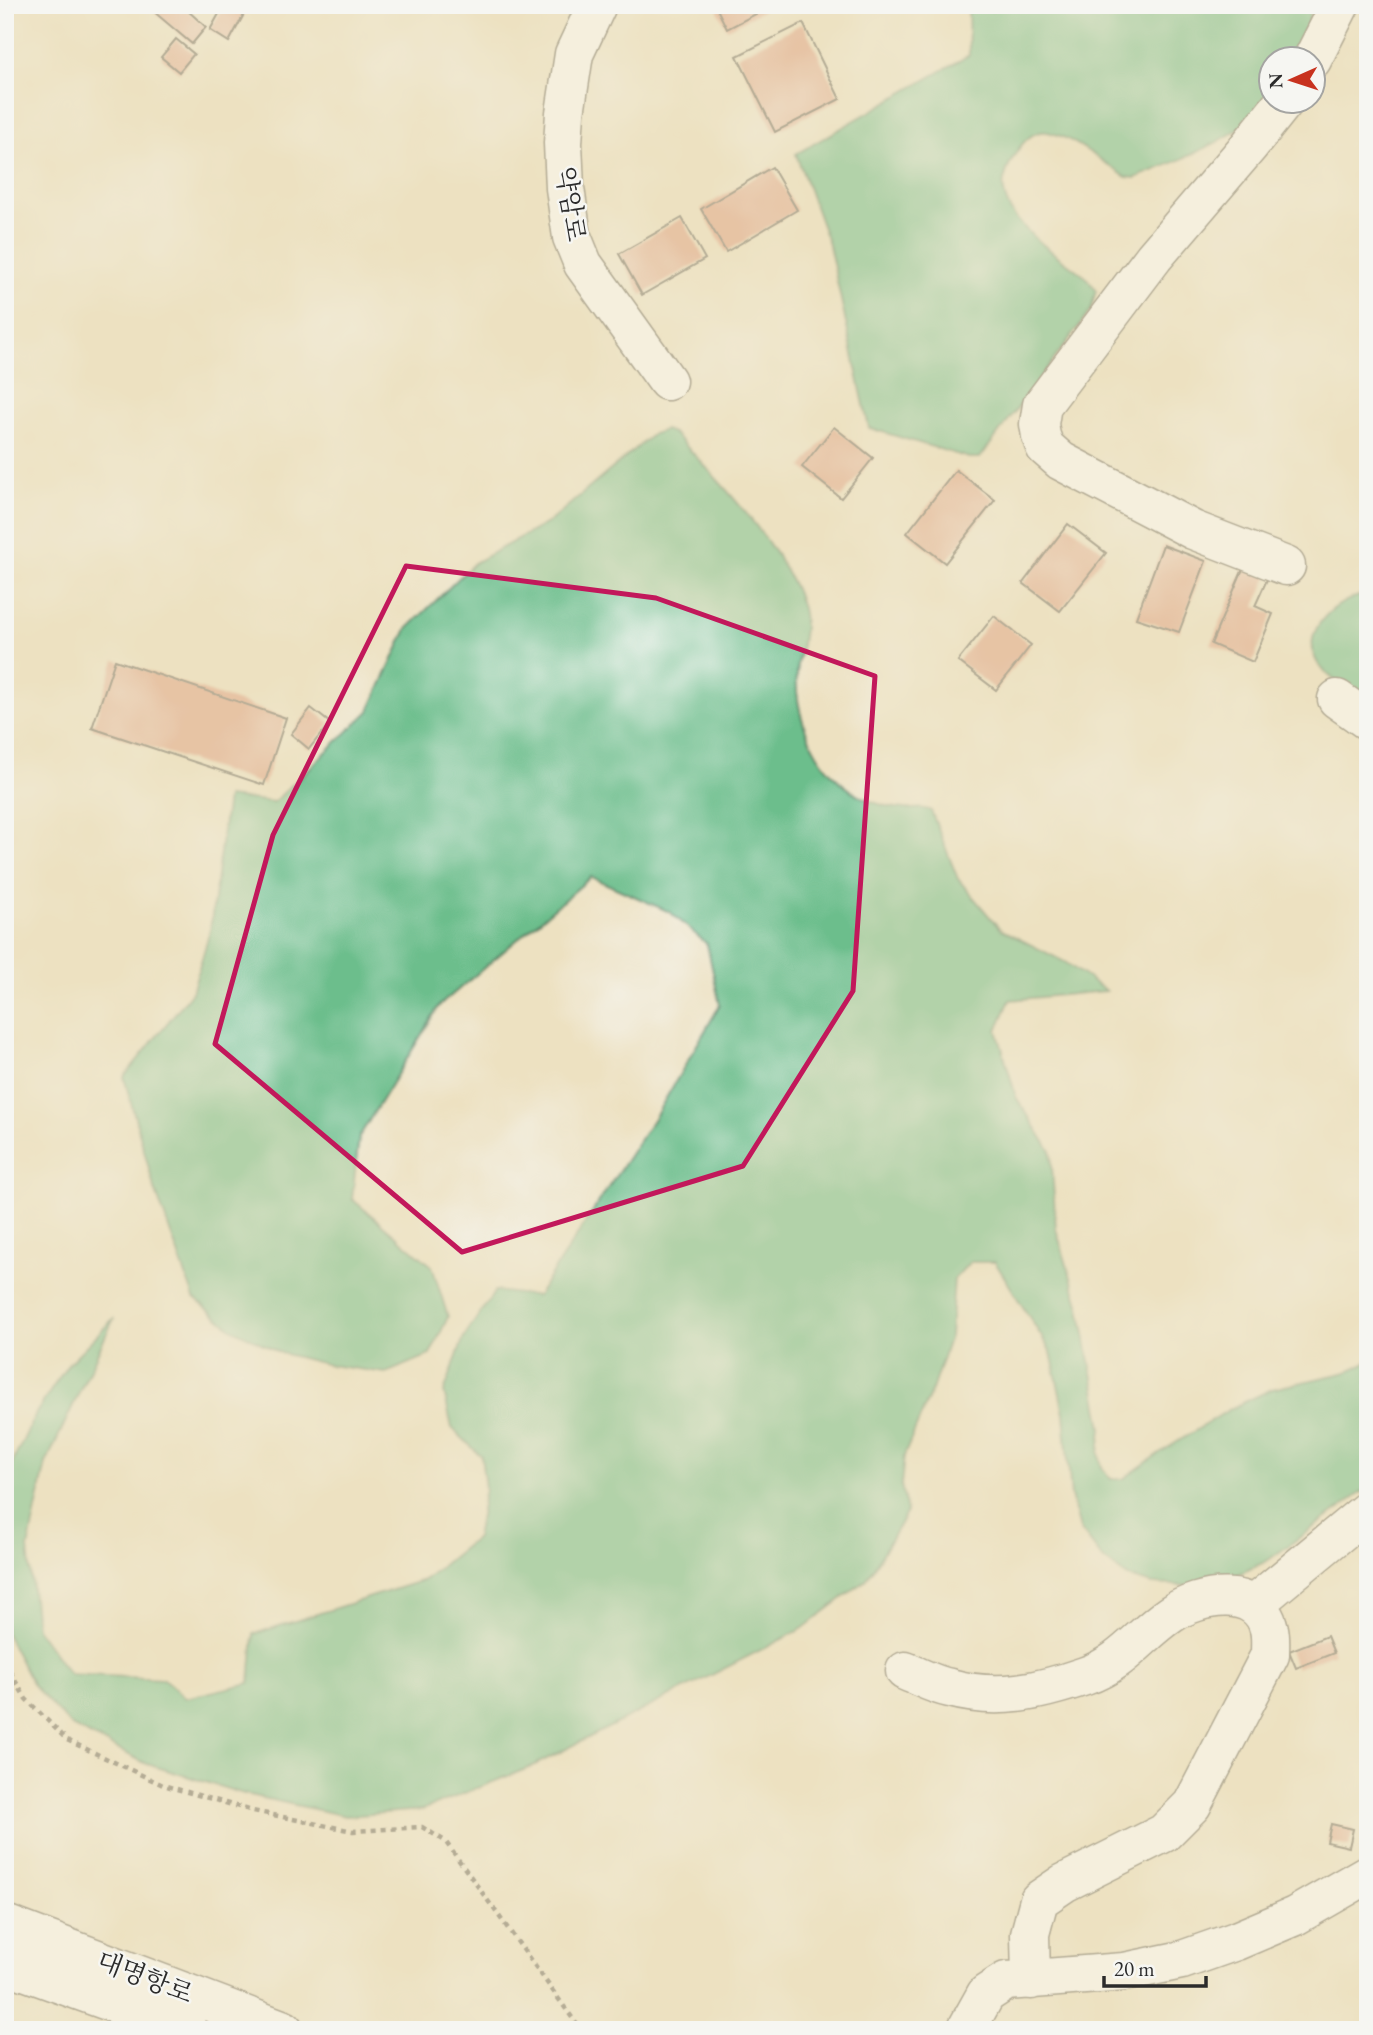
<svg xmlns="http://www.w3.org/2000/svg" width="1373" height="2035" viewBox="0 0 1373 2035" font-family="'EB Garamond','Noto Serif KR',serif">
	<rect width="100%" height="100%" fill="#f6f6f2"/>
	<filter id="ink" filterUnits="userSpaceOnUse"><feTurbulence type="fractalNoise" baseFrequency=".0143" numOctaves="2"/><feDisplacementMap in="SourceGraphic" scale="14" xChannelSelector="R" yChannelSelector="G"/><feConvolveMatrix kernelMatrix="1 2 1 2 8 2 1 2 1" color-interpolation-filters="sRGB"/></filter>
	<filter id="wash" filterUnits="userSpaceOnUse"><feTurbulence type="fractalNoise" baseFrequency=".00686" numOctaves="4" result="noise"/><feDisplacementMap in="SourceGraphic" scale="28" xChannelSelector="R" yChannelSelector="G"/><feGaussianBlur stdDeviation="1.57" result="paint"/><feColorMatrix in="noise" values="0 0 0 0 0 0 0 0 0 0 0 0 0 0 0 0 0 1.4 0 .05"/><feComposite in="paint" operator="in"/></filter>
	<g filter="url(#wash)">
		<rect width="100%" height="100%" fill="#ede1c1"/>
		<path fill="#6cbe8c" stroke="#4c745c" stroke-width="2" d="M968,5H1310L1308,35L1295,59L1272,60C1271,70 1274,83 1271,92C1263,130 1168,165 1135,178L1126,177C1104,163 1072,136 1047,132C1026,128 1008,163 1004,180C1001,193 1009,210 1017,219C1035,242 1064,260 1087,278L1096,290L1091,310L980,458H969L869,428L829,245L796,154L969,55Z
			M665,430L673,433C714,474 782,547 800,602C808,624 802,642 798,664C792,702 807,749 835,777C854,796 878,807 905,809C915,810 922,806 931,811L958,879L1000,929L1065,962L1106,991L1010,1000L997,1030L1016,1097L1051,1151L1056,1229L1080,1307L1102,1428L1099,1453L1102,1468L1111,1479H1123L1161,1452L1232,1408L1272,1389L1347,1372L1368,1361V1488L1267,1561L1235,1576L1193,1586L1153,1584L1128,1577L1104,1560L1080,1529L1071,1496L1064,1413L1051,1352L995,1262H970L954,1279L950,1336L932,1390L904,1456L901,1485L907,1512L866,1580L802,1629L531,1767L422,1810L346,1816L244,1794L147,1764L71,1726L33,1685L5,1632V1483L8,1472L36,1413L69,1363L114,1318L46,1463L28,1548L36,1628L69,1674L164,1679L185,1698L250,1683L254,1634L424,1580L476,1538L485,1488L481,1456L452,1428L444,1392L464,1337L495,1291L537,1296L658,1112L720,1005L707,944L670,912L591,877L439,1006L359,1137L352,1199L432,1266L448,1317L430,1355L386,1373L329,1365L281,1353L231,1328L194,1298L154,1187L124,1077L192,992L210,931L227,797L274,802L369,711L407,629L474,563L549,522L653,434Z
			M1368,594V705C1354,694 1325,676 1317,662C1299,629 1338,598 1368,594Z"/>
		<g id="blocks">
			<path fill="#e09f82" d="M158,5H189L186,9L206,27L192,44L153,11Z
				M224,5H249L229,42L210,30Z
				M715,5H773L727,29Z
				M803,23L840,99L775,132L737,56Z
				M176,39L194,54L179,72L161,57Z
				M772,167L797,210L726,252L701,209Z
				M682,218L705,259L642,295L619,254Z
				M834,427L873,458L841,498L802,467Z
				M956,470L995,500L945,563L907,533Z
				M1068,524L1106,553L1060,611L1023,583Z
				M1163,545L1206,561L1179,632L1136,618Z
				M1245,564L1269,575L1255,606L1273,614L1253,662L1211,644Z
				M994,616L1031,645L996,690L958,661Z
				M115,660L286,718L264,785L92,728Z
				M311,708L330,723L309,749L291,734Z
				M1327,1636L1334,1653L1296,1668L1289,1651Z
				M1331,1824L1353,1829L1349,1847L1327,1842Z"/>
		</g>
	</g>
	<g filter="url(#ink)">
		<use href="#blocks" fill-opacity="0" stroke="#6f6b60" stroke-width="2"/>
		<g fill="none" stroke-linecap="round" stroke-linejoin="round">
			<defs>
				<path id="minor" d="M597,5L574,54L565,113L563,143L565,188L572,237L583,264L667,381
					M1312,60L1340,5
					M1284,102L1249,146L1154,257L1042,405L1039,424L1041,436L1045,447L1061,461L1193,530L1286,566
					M1337,699L1368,721
					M1253,1605L1368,1510
					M905,1671C920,1677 934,1685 950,1688C997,1701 1039,1692 1085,1676C1123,1663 1140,1635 1171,1614C1199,1595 1259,1584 1269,1629C1271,1637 1270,1647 1270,1655L1192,1805L1164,1833L1064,1883L1039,1900L1030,1934L1031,1980
					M966,2030L986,1994L1006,1981L1124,1972L1182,1960L1236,1941L1295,1916L1368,1874"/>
				<path id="major" d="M5,1924L284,2030
					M5,1964L188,2030"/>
			</defs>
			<use href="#minor" stroke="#6f6b60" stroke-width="41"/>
			<use href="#major" stroke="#6f6b60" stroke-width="41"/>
			<path stroke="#6f6b60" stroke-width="4.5" stroke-dasharray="5 5" stroke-linecap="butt" d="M5,1663L26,1699L67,1740L163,1785L253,1811L353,1831L422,1827L445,1841L581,2030"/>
			<use href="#minor" stroke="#fff" stroke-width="38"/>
			<use href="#major" stroke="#fff" stroke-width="38"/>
		</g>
	</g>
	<path d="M0 0H1373V2035H0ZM406,566L656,598L875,676L853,991L743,1166L462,1252L215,1044L273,835Z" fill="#ede1c1" fill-opacity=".55" fill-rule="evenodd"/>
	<path fill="none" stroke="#c2185b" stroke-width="5" stroke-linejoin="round" d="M406,566L656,598L875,676L853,991L743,1166L462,1252L215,1044L273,835Z"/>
	<g text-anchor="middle" stroke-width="5" stroke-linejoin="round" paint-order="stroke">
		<g font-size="26" fill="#2b2b2b" stroke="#f6f6f2">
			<text transform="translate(571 204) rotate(81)" y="9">약암로</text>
			<text transform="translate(145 1977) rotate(21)" y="9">대명항로</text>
		</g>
	</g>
	<rect width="1373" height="2035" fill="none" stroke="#f6f6f2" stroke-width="28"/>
	<g transform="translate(1292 80) rotate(267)"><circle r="33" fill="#f6f6f2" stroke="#a5a5a2" stroke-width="2"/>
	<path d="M0-5L12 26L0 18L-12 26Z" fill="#c8321e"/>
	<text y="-10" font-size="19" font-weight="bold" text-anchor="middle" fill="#2b2b2b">N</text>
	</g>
	<path d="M1104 1976v10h102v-10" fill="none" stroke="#2b2b2b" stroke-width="3.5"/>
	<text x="1114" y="1976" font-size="21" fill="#2b2b2b" stroke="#f6f6f2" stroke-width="5" paint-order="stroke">20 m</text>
</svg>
